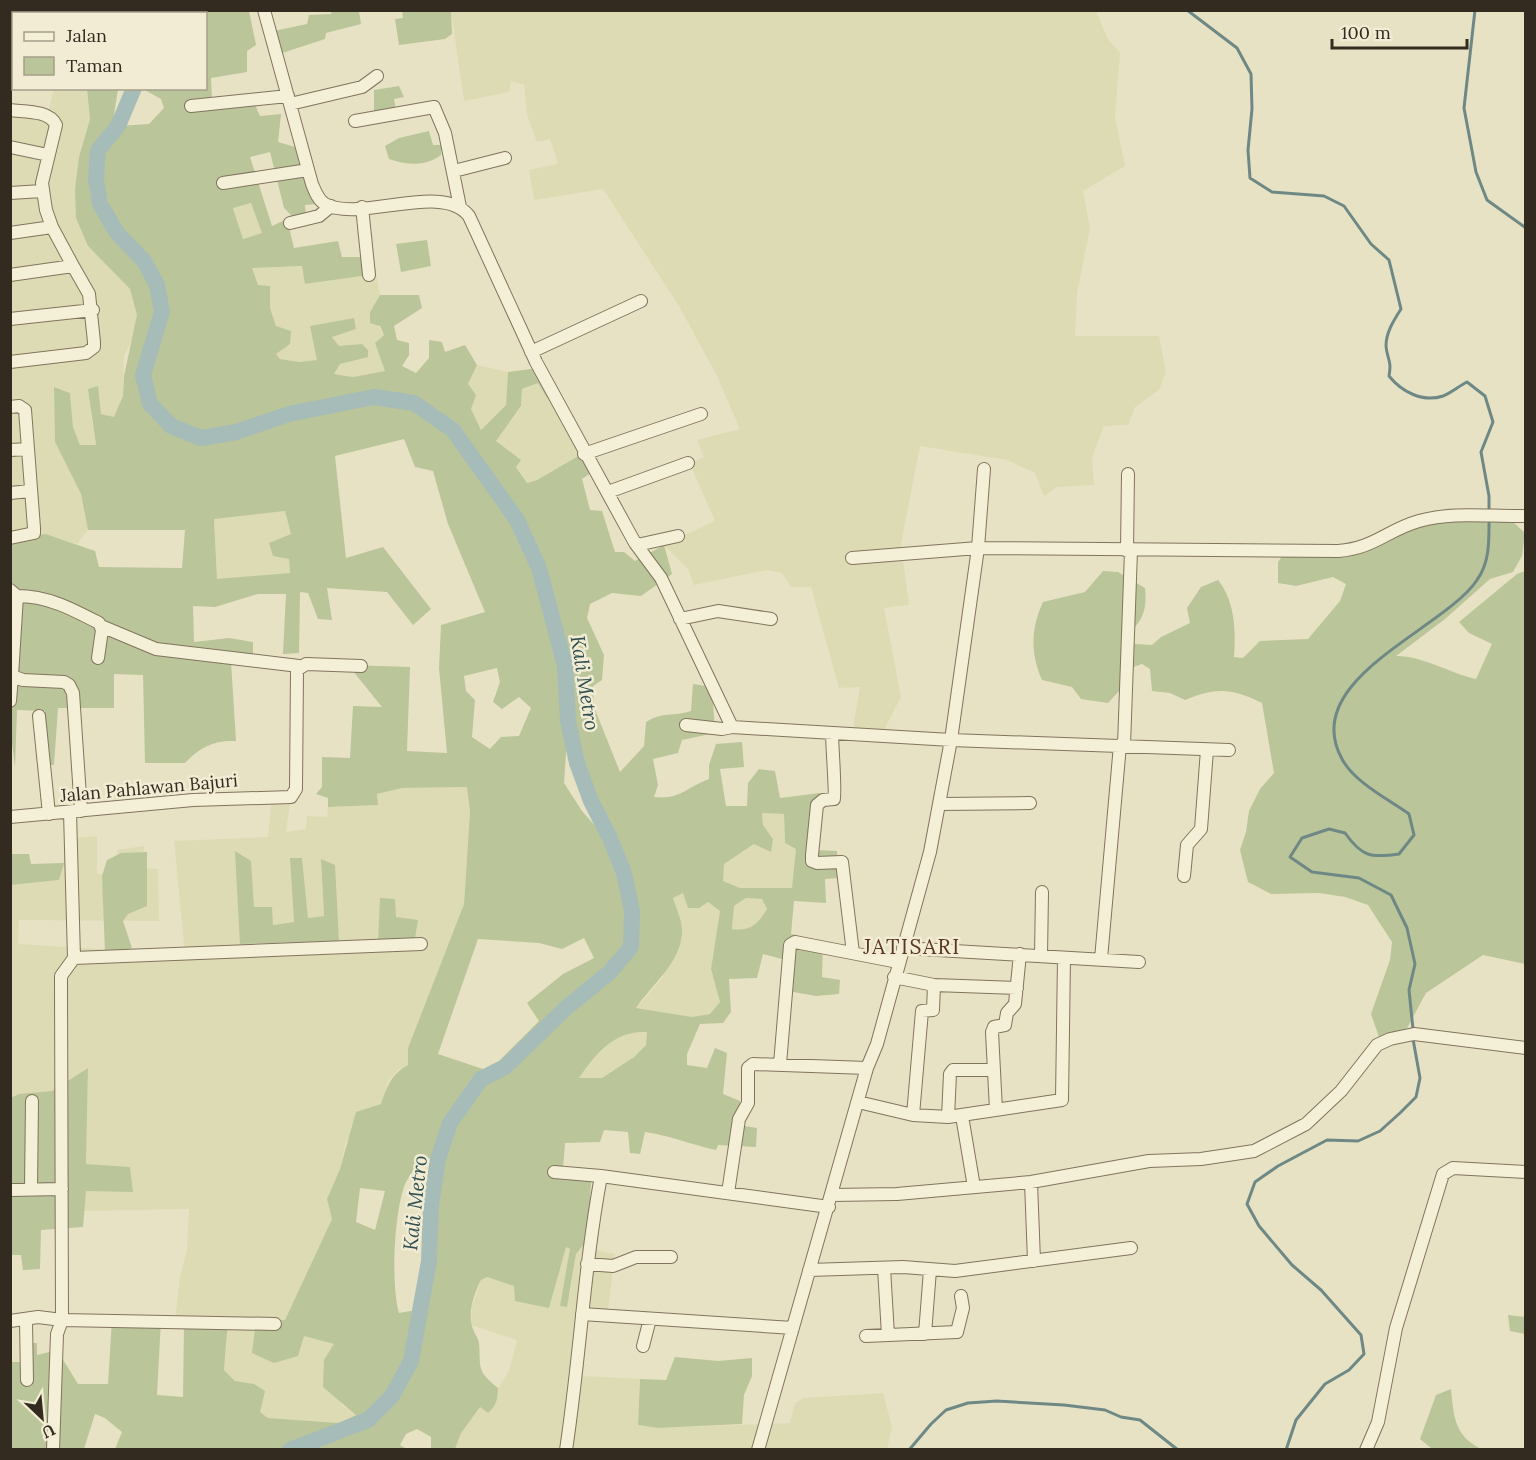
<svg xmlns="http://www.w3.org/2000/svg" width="1536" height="1460" viewBox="0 0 1536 1460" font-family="Lora,serif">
	<rect width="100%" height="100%" fill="#e8e2c5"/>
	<path fill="#dddbb3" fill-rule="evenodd" d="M451,11H1096L1108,39L1120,53L1115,117L1125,166L1083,191L1090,228L1077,293L1075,336H1159L1166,372L1159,390L1135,407L1128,425L1104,426L1092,457L1094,485L1057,487L1044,496L1035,473L1007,460L920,446L901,544L909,605L884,608L901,697L882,734L852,733L860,687L839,688L811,587H791L782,573L766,570L694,585L688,569L664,545L715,521L690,464L704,457L697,440L740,429L716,374L679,306L603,189L534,200L529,170L558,164L550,139L537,142L527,115L524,85L511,81L509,92L464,101Z
		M54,89H87L90,119L79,157L88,246L130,289L138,315L133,338L124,356L123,396L114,418L90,410L96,445H80L73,427L70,393L54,387L55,442L81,494L88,530L77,544L46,534L11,537L10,107L49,109Z
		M251,203L262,233L243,239L233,207Z
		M302,266L306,284L376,274L380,295L370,312L384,335L375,343L386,371L353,377L333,374L340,364L338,347L332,336L356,329L354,318L310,326L318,360L299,362L280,359L276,354V326L270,308V286L258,285L252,268Z
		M477,365L508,372L506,405L481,430L471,409L468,384Z
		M538,383L547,398L556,399L587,451L537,480L527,483L516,466L520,461L496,441L521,407L522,389Z
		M285,511L291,534L269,543L289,559L290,573L217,580L214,518Z
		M467,787L470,812L464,904L408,1048V1065L398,1070L389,1080L381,1104L346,1142L340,1169L327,1199L332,1219L285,1320L256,1321L334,1344L342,1405L357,1414L339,1423L268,1418L260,1412L254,1384L235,1381L224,1370L227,1342L175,1320L180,1277L187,1250L189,1209L84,1211L86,1190L133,1192L130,1167L86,1164L88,1068L52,1091L19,1094L11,1098V885L59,880L69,839L97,836V874L118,876L117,850L144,846L143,868L158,869L159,921L19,920L18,944L185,954L174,841L268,837L272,797H291L286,832L306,829L307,816L327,817L328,807L378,805L377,794L402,788ZM290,858H302L308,918L324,916L321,859L339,941L240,944L251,861L254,907L273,925L294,922Z
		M762,813L784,814L785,843L796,849L793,888H740L723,881L724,864L755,844L770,851L773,839L763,825Z
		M683,893L699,908L708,902L720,911L711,969L720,1002L710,1014L692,1017L636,1008L663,977L673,898Z
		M746,898L762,899L767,909L758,924L744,931L732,929L734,906Z
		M647,1032L646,1045L634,1057L602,1078H579L593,1059L610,1042L626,1033Z
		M585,1243L595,1250L615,1254L607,1319L585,1314L583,1376L640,1379L638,1425L658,1428L790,1423L795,1403L804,1398L883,1393L892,1427L887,1449L455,1450L461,1432L480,1407L488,1413L498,1396V1388L509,1371L517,1340L471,1325L472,1307L481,1280L487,1277L515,1286L549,1307L565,1246L570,1249L569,1261L560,1306L570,1294L576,1254Z"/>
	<path fill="#bbc59a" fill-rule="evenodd" d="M95,10L249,11L256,45L247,51V72L211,78L212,100L252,98L260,116L281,114L278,142L295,147L302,175L306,177L318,204L305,205L306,216L294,218L284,208L270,152L250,157L272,226L287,219L294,248L338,241L342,257H373L376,274L305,284L302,266L252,268L258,285L270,286V308L276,326L291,331L290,344L276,354L280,359L299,362L317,360L310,326L354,318L356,329L332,337L339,346L362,344L368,350V357L340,364L334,374L353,377L385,371L375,343L384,335L380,326L370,323V312L380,295H419L422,308L394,326L397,340L409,343V355L402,366L416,373L429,358V340L442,342L445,352L465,345L477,365L468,384L476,395L471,409L481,430L506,405L508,372L546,367L557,393L556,399L547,398L538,383L522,389L521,406L496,441L521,460L516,467L527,483L537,480L587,451L595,470L582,479L590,510L602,511L615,552H624L635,561L664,545L672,574L641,596L612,593L590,604L587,618L604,655L602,680L593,686L594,707L620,772L644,746L646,722C664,711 672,717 691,711L693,684L712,687L715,733L682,740L678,753L653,759L658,785L654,797C679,800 686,788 709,779V765L716,744L742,742L744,767L720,769L726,806H747L748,783L759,769L775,771L780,798L820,793L816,850L837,851L838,878L825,879L826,903L794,901L791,934L823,941L822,977L840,980L839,994L816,996L782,990V959L763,954L757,978L729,979L731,1012L723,1023L700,1024L687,1054V1065L707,1068L715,1048L727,1053L723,1094L740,1101L738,1125L757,1128L756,1147L718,1145L716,1150C692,1145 669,1135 645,1132L640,1154L630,1153L628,1132L604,1130L600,1142L565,1143L563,1168L592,1171L590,1197L597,1198L585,1243L576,1254L567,1307L560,1306L570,1249L566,1247L549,1308L515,1301L514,1286L487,1277L481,1280C474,1293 468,1312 472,1326C473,1332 478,1337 479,1343C481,1369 476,1370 498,1388C498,1399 496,1406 488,1413L480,1407L461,1433L455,1449H431V1437L417,1429L406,1434L400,1445L407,1449H115L122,1432L105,1418L95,1414L84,1449H11L10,1362H23L24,1343H37V1355L57,1350L78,1384H108L112,1319L161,1320L157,1395L183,1397L184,1323L228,1320L224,1370L235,1381L254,1384L265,1391L260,1412L268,1418L339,1423L356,1415L323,1387L324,1360L334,1344L304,1336L298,1356L274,1363L252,1353L256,1321L285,1320L332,1219L327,1199L340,1169L356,1112L381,1104C387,1087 391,1074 408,1065V1048L464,904L470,812L467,787L402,788L377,794L378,805L328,807V798L316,794L322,787V757L350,758L353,706L382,707L348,665L410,667L407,751L447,753L439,668L441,625L485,612L448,524L433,471L415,467L404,439L335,456L346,558L383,547L431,609L413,625L387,592L327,588L332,620L318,619L308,593L300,592L299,653L283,654L286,594H258L215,607L193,606L194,642L229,638L253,642V660L231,662L236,741C214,740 200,747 185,763H145L143,675L114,674V708H58L54,765H44L45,711L17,710L15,767L10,728L11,537L46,534L95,551L99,567L182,568L185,530H88L81,494L55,442L54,387L70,393L73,427L80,445H96L88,389L98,386L101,414L114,417L123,396L124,376L137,315L130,289L88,246L76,218L75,190L79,157L90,119L87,89H118L111,134L118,126L149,124L164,108L161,99L143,89L206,88V14L93,13ZM251,203L262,233L243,239L233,208ZM285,511L291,534L269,543L273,556L289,559L290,573L217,579L214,519ZM497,668L500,682L493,702L502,709L519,697L531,708L519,736L501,737L490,749L472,737L475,700L466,691L464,676ZM568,724L577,763L591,801L609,836L606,838L582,811L564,783ZM762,813L784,814L785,843L796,849L792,888H740L723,881L724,864L754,844L771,852L773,839L763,825ZM683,893L688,908H699L708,902L720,911L711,969L720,1002L710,1014L692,1017L636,1008C652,984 682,962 682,931C682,920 676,908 673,898ZM746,898L762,899L767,909C758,924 750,932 732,929L734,906ZM584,938L594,958L563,974L527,1003L539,1021L489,1071L438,1054L478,939L539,943L562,949ZM647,1032L646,1045L634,1057L602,1078H579C596,1053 615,1030 647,1032ZM422,1157L438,1160C431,1209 430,1259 422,1309L399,1313C391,1284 394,1220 403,1190C406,1179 416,1167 422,1157ZM360,1188L385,1191L375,1230L356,1222Z
		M331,11H359L361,24L326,33L325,39L279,54L274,31L307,24L309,15L331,14Z
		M402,11H451L452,34L445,39L399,45L395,19L403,18Z
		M399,86L404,97L394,99L396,110L374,113V90Z
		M429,131L433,145H441V155C425,167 407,165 389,159L385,146L399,138Z
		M427,240L431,266L401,272L396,244Z
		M1500,510L1525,533L1522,556L1513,572L1490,579L1445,619L1396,656C1424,656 1449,673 1476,679L1492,644L1469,633L1459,622L1517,574L1525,571V964L1483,955L1426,993L1400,1041L1387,1044L1379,1037L1371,1014L1390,960L1392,942L1368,905L1345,897L1319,893L1271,894L1248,882L1240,850L1246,832L1249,811L1260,789L1274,773L1262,703C1232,688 1216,687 1185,700L1170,693L1152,691L1150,669L1142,664L1128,669L1122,688L1108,703L1081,699L1072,687L1042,680C1030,653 1031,628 1043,602L1085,592L1103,571L1118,572L1145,588C1147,608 1144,620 1128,634L1135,644L1152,645L1161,637L1190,623L1187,608L1201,587L1218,580C1235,601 1236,631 1234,657L1243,658L1260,641L1308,639L1340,601L1346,584L1333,577L1296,586L1278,583V562L1286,551L1359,549L1405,526Z
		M235,851L251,861L254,907H272L273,925L294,922L290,858H302L308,918L324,916L321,859L335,865L339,941L240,944Z
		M147,852V906L128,914L123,921L132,948L111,954L105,953L102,876L107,860L121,853Z
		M11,854H29L31,864L64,863L59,880L11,885Z
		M380,898L395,899L396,917L418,920L414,945H378Z
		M88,1068L86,1164L130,1167L133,1192L86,1191L83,1227L41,1230L40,1269L23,1270L21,1255H11L10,1098L19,1094L52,1091Z
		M1508,1315L1525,1317V1334L1510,1331Z
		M675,1357L718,1361L752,1358V1376L744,1395L742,1424L658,1428L638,1425L640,1379L666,1380Z
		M1451,1389C1454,1417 1454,1435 1481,1449H1432L1420,1439L1436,1395Z"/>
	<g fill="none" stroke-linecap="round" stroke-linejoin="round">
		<path stroke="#6e8985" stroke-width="3" d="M1187,10L1237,48L1251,74L1252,109L1248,150L1250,178L1272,192L1324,196L1344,206L1371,244L1389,260L1401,309C1394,320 1386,332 1386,346C1387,359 1392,360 1389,376C1401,391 1422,403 1443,396C1451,393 1459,386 1467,382L1485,396L1493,422L1481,452L1489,496V512
			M1475,10L1464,108L1476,172L1487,200L1526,228
			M1413,1029L1409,990L1415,964L1407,928L1391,895L1359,878L1312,872L1290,857L1302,838L1329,829L1345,833C1362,857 1371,858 1399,854L1414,835L1409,814C1388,799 1354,782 1342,759C1298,679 1444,630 1477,580C1490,562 1489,540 1489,519
			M909,1450L931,1424L946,1410L968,1403L997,1401L1064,1405L1105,1410L1121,1417L1140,1420L1178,1450
			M1286,1450L1296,1420L1325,1384L1349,1370L1364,1354L1361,1335L1321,1290L1292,1265L1259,1226L1247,1204L1255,1182L1278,1166L1327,1140L1358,1141L1380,1131L1400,1113L1416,1097L1420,1078L1413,1039"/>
		<path stroke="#a6bcb8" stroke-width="16" d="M142,14V10
			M134,88L118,126L98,150L96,179L100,204L117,233L144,261L157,285L162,312L143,375L150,404L171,426L201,438L236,432L289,414L374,397L414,403L453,430L517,520L539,568L565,666L568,721L577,763L591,801L609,836L624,873L632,911L631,947L610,972L567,1007L505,1067L481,1079L450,1123L438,1159L431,1205L429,1261L411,1361L392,1396L368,1420L290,1450"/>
		<defs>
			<path id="minor" d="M264,10L312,184C315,191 318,200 325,204C359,223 443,181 469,216L536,362L635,543L661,578L732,727L951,740L1229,750
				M16,14V10
				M10,44L14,25
				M290,104L362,87L377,76
				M191,106L288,96
				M10,110C25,112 49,110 56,125L42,183L46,210L52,227L10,233
				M355,121L434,107L445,133L460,207
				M10,147L48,155
				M454,171L505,158
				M223,183L308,170
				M10,193L42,191
				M362,207L369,275
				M290,223L319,216L331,206
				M52,227L73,266
				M10,275L73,266L89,294L94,342V347L86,353L10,362
				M10,319L93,310
				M531,352L641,301
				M10,407L19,406L25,410L28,449
				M10,450L28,449L34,528V533L10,538
				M584,454L701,414
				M608,492L688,463
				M10,493L30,491
				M637,545L678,536
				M1127,551L1128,474
				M852,558L978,548L984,469
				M10,590L17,596L12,676L23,680L64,682L69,685L73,693L81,811
				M17,596C48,596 72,609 99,623L102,630L98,658
				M680,619L718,611L771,619
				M101,626L156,649L299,666
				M10,701L12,676
				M39,716L49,814
				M686,725L722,729L732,727
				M832,733C832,745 836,795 834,799L823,800L817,805L812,855V861L817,863L842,862L853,953
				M1124,745L1131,551
				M940,804L1030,803
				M10,817L193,800L291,797L296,789L297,670L306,664L361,666
				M1184,876L1187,845L1201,829L1207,750
				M903,948L1139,962
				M1041,956L1042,892
				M74,958L421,944
				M1101,959L1120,745
				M894,977L934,985L933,1010L922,1011L913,1115
				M934,985L1017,988
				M780,1064L790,945L795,942L898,962
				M858,1102L913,1115L948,1117L1062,1100L1064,958
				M996,1110L992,1032L994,1027L1005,1025L1007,1013L1015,1004L1020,954
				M962,1116L974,1187
				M948,1117L950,1074L953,1070H994
				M554,1172L601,1176
				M1031,1182L1034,1261
				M31,1189L32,1101
				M10,1190L62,1189
				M728,1193L739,1119L748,1103V1068L753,1064L867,1068
				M832,1195L897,1194L1031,1182L1149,1161L1201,1159L1254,1151L1306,1124L1341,1091L1377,1045L1390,1039L1414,1034L1526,1048
				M587,1264L613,1266L636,1257H671
				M884,1268L888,1335
				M809,1270L903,1267L955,1271L1131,1248
				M582,1314L793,1328
				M10,1321L38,1317L62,1320L275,1324
				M26,1321L27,1380
				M925,1334L930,1270
				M866,1336L957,1332L963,1308L961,1296
				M643,1346L650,1319
				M53,1450L57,1334L62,1320L61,983V976L74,958L70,812
				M566,1450C580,1358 584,1267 601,1176L829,1207
				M758,1450L867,1068L877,1044L930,852L951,740L978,548L1338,551C1375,548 1387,530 1419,521C1453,511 1491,517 1526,516
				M1366,1450L1378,1422L1396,1328L1443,1174L1453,1168L1526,1172"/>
		</defs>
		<use href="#minor" stroke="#81745d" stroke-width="14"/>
		<use href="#minor" stroke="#f4efd7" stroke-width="12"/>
	</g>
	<g text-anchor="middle" stroke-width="5" stroke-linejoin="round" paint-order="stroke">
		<g font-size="18" fill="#332b1f" stroke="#f1ecd3">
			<text transform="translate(149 788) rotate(-5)" y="6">Jalan Pahlawan Bajuri</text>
		</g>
		<g font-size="20" font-style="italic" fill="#304f51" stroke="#f1ecd3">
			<text transform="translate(585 683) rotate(81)" y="7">Kali Metro</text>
			<text transform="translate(415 1203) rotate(-84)" y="7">Kali Metro</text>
		</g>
		<g font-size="21" letter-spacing="1.5" fill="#5a3524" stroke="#f1ecd3">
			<text x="912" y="954">JATISARI</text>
		</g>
	</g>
	<rect width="1536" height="1460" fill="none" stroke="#332b1f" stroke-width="24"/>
	<rect x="12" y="12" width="195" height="78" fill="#f1ecd3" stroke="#a59f8b" stroke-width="1.5"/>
	<rect x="24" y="32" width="30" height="9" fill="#f4efd7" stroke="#a59f8b" stroke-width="1.5"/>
	<text x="66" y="42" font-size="18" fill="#332b1f">Jalan</text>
	<rect x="24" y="57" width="30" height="18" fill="#bbc59a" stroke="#a59f8b" stroke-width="1.5"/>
	<text x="66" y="72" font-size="18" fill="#332b1f">Taman</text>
	<g transform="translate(42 1418) rotate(154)" stroke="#f1ecd3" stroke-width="4.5" paint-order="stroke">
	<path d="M0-4.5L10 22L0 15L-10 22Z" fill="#332b1f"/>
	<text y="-9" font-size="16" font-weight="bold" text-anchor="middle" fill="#332b1f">U</text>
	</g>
	<path d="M1332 39v9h135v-9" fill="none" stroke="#332b1f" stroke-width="3"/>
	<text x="1341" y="39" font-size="18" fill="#332b1f" stroke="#f1ecd3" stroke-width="4.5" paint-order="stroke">100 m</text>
</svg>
